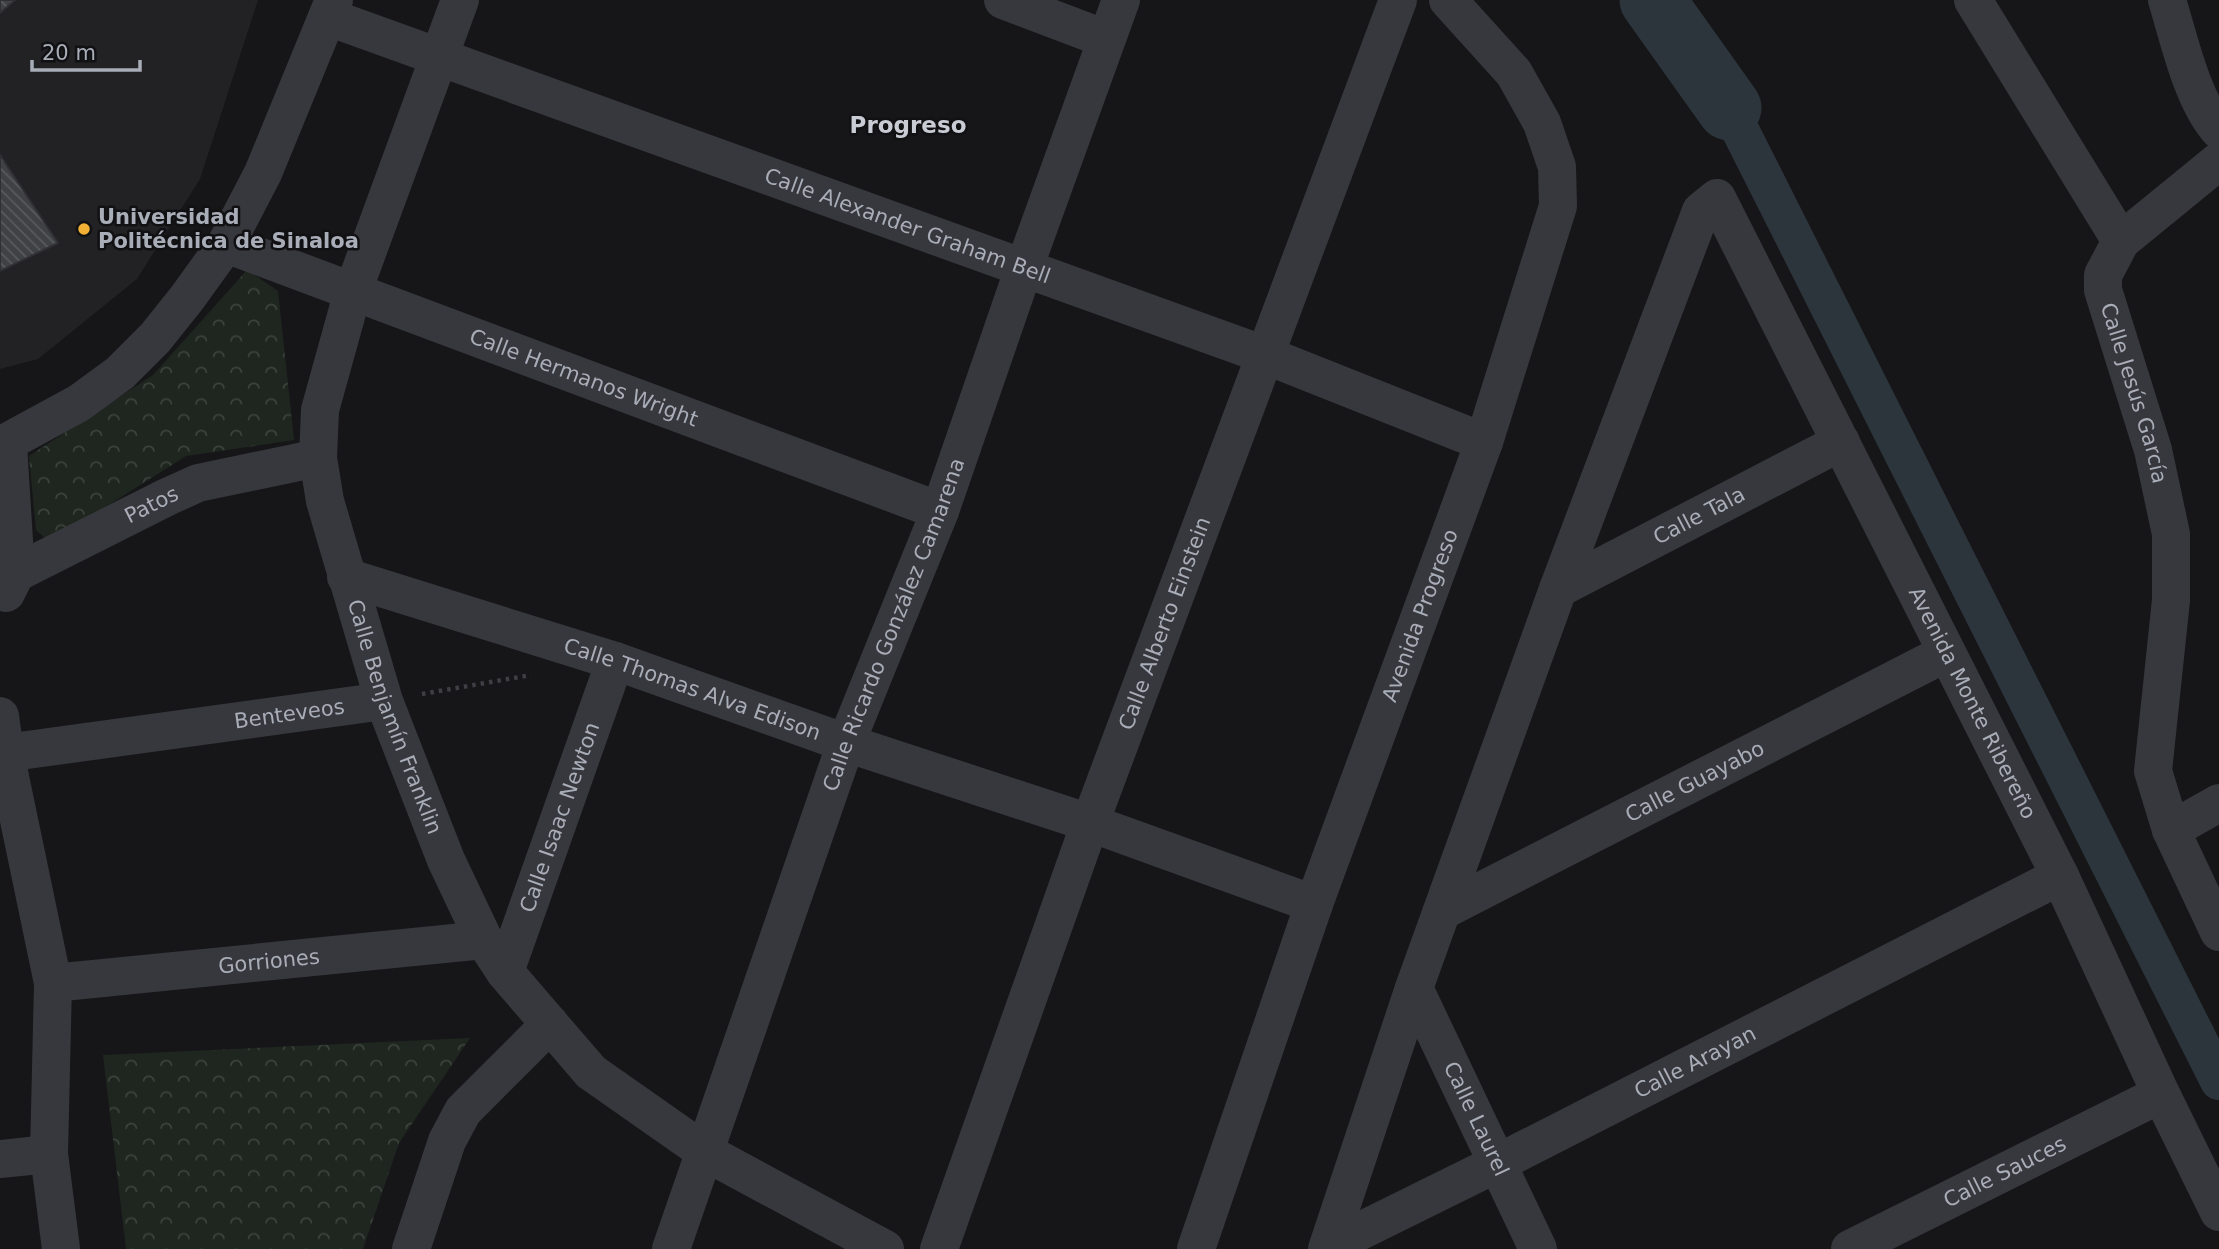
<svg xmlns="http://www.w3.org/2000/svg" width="2219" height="1249" viewBox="0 0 2219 1249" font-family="'DejaVu Sans',sans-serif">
	<defs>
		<pattern id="park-crowns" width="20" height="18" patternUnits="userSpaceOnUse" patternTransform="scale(1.75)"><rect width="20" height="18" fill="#1e261f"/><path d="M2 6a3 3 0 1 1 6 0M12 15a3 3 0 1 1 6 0" fill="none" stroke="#3c433d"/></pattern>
		<pattern id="building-back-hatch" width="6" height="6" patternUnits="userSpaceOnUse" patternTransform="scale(1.75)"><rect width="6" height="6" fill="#404145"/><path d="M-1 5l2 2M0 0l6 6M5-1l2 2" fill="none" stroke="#595a5e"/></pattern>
	</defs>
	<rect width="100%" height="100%" fill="#161618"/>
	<path fill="#222225" d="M0,0H258L200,179L137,279L38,359L0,369Z"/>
	<path fill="url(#park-crowns)" d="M247,270L278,291L294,440L186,456L63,534L47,540L36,530L29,456L153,375Z
		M470,1038L399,1143L363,1249H126L103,1055Z"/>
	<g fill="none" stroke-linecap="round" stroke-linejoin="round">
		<path stroke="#2c353c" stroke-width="38" d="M1729,108L2219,1081"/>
		<path stroke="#2c353c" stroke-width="65" d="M1652,0L1729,108"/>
	</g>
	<path fill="url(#building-back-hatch)" stroke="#303034" stroke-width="2" d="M0,0H15L0,13Z
		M0,155L58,243L0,271Z"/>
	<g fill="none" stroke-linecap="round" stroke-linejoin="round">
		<path stroke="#3d3f44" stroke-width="4.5" stroke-dasharray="3.5 5" stroke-linecap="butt" d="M422,694L531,675"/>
		<g stroke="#37383d" stroke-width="38">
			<path id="s1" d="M460,0L353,291L320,410L318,458L325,501L384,701L446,860L484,940L505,972L591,1072L705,1152L885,1249"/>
			<path d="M1003,0L1106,39"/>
			<path id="s2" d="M1973,0L2121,241L2103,275V290L2153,450L2171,534V600L2153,771L2171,830L2219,932"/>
			<path d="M2167,0C2179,39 2192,100 2219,130"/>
			<path id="s3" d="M328,17L1265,355L1484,442"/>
			<path d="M2121,241L2219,161"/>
			<path id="s4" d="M226,244L940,511"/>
			<path d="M0,446L79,403L120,373L155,338L187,298L226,244L263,173L334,0"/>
			<path id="s5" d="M346,577L615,661L846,743L1090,823L1314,904"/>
			<path id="s6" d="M0,587L16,573L167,497L198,483L318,458"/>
			<path id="s7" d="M1558,589L1841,442"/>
			<path d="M6,593L16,573L8,444"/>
			<path d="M0,716L5,753L53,983L49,1154L61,1249"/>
			<path id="s8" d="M5,753L384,701"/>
			<path d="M2171,830L2219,803"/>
			<path id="s9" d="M1442,911L1946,653"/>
			<path id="s10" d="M505,972L615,661"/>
			<path id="s11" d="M53,983L484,940"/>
			<path id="s12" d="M1414,988L1538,1249"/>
			<path d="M0,1159L49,1154"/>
			<path id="s13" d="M1328,1247L1498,1163L2060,876"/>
			<path d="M411,1249L447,1141L463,1111L550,1024"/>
			<path id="s14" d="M671,1249L846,743L940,511L1024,268L1121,0"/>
			<path id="s15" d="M939,1249L1090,823L1398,0"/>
			<path id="s16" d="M1196,1249L1314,904L1484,442L1558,206L1557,167L1542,123L1514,73L1448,0"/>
			<path id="s17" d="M1327,1249L1414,988L1558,589L1701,211L1717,198L2060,876L2161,1094L2219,1212"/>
			<path id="s18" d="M1850,1249L2161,1094"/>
		</g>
	</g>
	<circle fill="#f2b134" stroke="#111113" stroke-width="2.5" cx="84" cy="229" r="7"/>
	<g text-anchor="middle" stroke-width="5" stroke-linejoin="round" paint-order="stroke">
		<g font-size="21" font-weight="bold" fill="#a8adb8" stroke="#111113" text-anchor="start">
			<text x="98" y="224">Universidad<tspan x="98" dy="24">Politécnica de Sinaloa</tspan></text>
		</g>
		<g font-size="21" fill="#a8adb8" stroke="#111113">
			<text dy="7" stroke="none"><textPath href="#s3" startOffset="616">Calle Alexander Graham Bell</textPath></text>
			<text dy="7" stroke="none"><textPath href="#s4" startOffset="382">Calle Hermanos Wright</textPath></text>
			<text dy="7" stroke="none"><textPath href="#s2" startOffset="444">Calle Jesús García</textPath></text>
			<text dy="7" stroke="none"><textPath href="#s6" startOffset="173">Patos</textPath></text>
			<text dy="7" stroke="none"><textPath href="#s7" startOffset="159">Calle Tala</textPath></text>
			<text dy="7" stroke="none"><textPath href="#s16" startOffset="672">Avenida Progreso</textPath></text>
			<text dy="7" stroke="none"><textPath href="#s15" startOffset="665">Calle Alberto Einstein</textPath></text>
			<text dy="7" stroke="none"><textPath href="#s14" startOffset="663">Calle Ricardo González Camarena</textPath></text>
			<text dy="7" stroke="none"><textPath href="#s5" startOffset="364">Calle Thomas Alva Edison</textPath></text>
			<text dy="7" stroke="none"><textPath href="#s17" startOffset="1690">Avenida Monte Ribereño</textPath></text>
			<text dy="7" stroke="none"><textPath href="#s8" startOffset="287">Benteveos</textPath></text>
			<text dy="7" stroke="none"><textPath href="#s1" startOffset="752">Calle Benjamín Franklin</textPath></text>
			<text dy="7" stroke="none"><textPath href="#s9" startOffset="284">Calle Guayabo</textPath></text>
			<text dy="7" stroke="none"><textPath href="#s10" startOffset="164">Calle Isaac Newton</textPath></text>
			<text dy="7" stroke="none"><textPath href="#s11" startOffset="217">Gorriones</textPath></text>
			<text dy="7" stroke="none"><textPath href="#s13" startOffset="411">Calle Arayan</textPath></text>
			<text dy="7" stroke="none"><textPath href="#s12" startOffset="145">Calle Laurel</textPath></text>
			<text dy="7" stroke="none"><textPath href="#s18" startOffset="173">Calle Sauces</textPath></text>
		</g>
		<g font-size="23" font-weight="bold" fill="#c9ccd4" stroke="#111113">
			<text x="908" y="133">Progreso</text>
		</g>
	</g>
	<path d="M32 60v10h108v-10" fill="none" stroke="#a8adb8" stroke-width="3.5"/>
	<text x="42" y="60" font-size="21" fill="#a8adb8" stroke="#111113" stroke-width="5" paint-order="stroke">20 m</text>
</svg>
